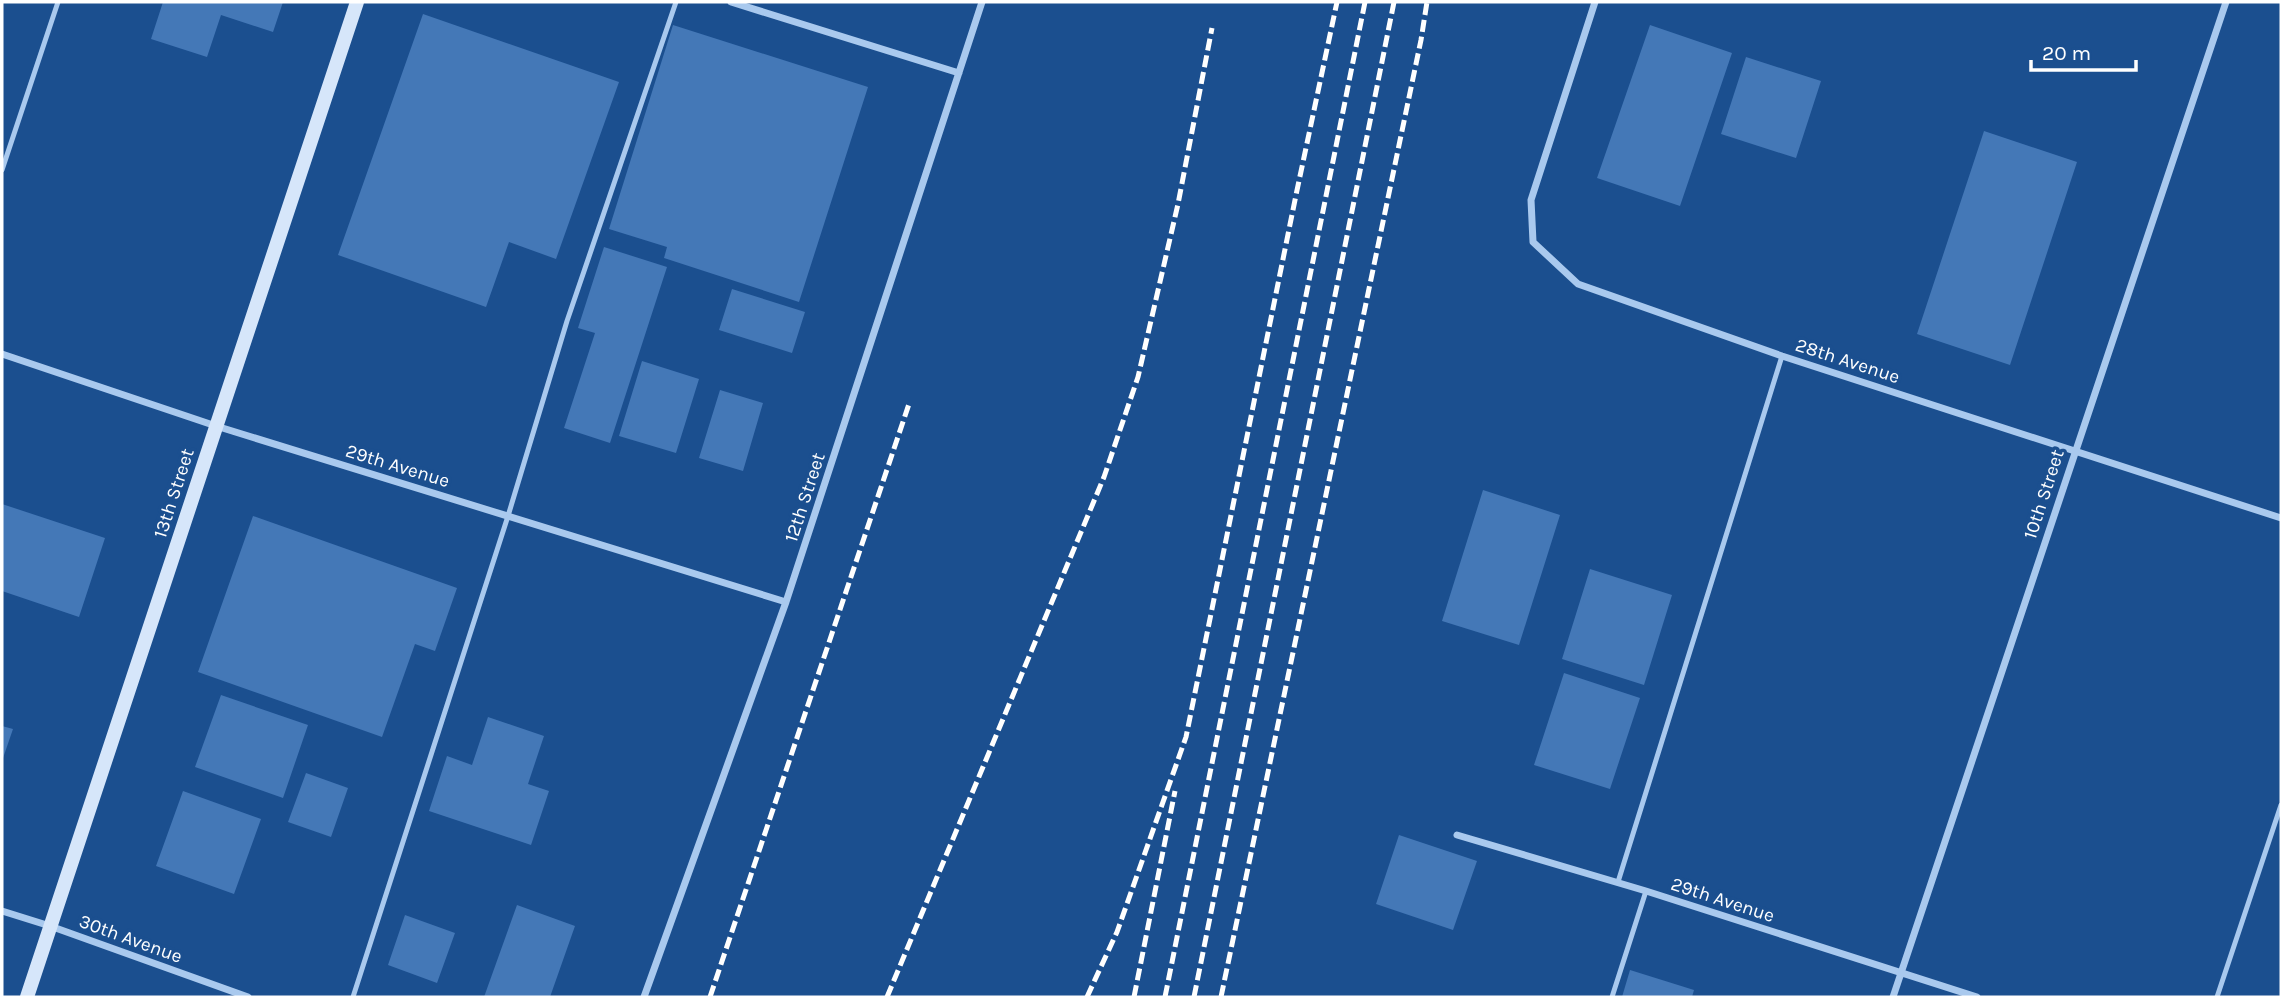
<svg xmlns="http://www.w3.org/2000/svg" width="2283" height="999" viewBox="0 0 2283 999" font-family="Karla,sans-serif">
	<rect width="100%" height="100%" fill="#1b4f8f"/>
	<path fill="#4478b7" d="M163,2H283L273,32L221,15L207,57L151,39Z
		M423,14L619,82L556,259L509,242L486,307L338,255Z
		M673,25L868,87L799,302L664,258L667,247L609,229Z
		M1650,25L1732,53L1680,206L1597,178Z
		M1746,57L1821,81L1796,158L1721,134Z
		M1984,131L2077,162L2010,365L1917,334Z
		M604,247L667,267L610,443L564,428L595,333L578,328Z
		M732,289L805,312L792,353L719,330Z
		M642,361L699,379L676,453L619,436Z
		M720,390L763,403L743,471L699,458Z
		M1483,490L1560,515L1519,645L1442,621Z
		M2,504L105,538L79,617L2,591Z
		M253,516L457,588L435,651L415,644L382,737L198,672Z
		M1590,569L1672,595L1644,685L1562,659Z
		M1564,673L1640,698L1610,789L1534,765Z
		M221,695L308,725L283,798L195,767Z
		M488,717L544,736L528,784L549,791L531,845L429,811L447,756L472,765Z
		M2,726L13,729L2,761Z
		M306,773L348,788L331,837L288,822Z
		M183,791L261,819L234,894L156,866Z
		M1399,835L1477,861L1453,930L1376,904Z
		M517,905L575,926L550,997H484Z
		M405,915L455,933L437,983L388,965Z
		M1630,970L1694,990L1692,997H1622Z"/>
	<g fill="none" stroke-linecap="round" stroke-linejoin="round">
		<path stroke="#a9c9ee" stroke-width="5" d="M2,170L58,2
			M1618,882L1782,356
			M353,997L508,516L567,321L676,2
			M1612,997L1646,891
			M2217,997L2281,805"/>
		<path stroke="#a9c9ee" stroke-width="7" d="M731,2L959,73
			M1595,2L1531,200L1533,242L1578,284L1782,356L2281,518
			M2,354L216,426L786,602
			M1457,835L1646,891L1977,997
			M2,911L50,926L248,997
			M644,997L786,602L982,2
			M1893,997L2226,2"/>
		<path stroke="#d6e6fa" stroke-width="14" d="M27,997L357,2"/>
		<path stroke="#fff" stroke-width="5" stroke-dasharray="12 5" stroke-linecap="butt" d="M710,997L910,401
			M887,997L1104,477L1138,377L1178,204L1212,28
			M1087,997L1117,932L1186,737L1296,195L1337,2
			M1134,997L1175,791
			M1165,997L1365,2
			M1194,997L1394,2
			M1221,997L1421,40L1427,2"/>
	</g>
	<g text-anchor="middle" stroke-width="7" stroke-linejoin="round" paint-order="stroke">
		<g font-size="19" fill="#fff" stroke="#1b4f8f">
			<text transform="translate(1848 360) rotate(18)" y="7">28th Avenue</text>
			<text transform="translate(398 465) rotate(17)" y="7">29th Avenue</text>
			<text transform="translate(173 493) rotate(-72)" y="7">13th Street</text>
			<text transform="translate(2043 494) rotate(-72)" y="7">10th Street</text>
			<text transform="translate(804 497) rotate(-72)" y="7">12th Street</text>
			<text transform="translate(1723 899) rotate(18)" y="7">29th Avenue</text>
			<text transform="translate(131 938) rotate(20)" y="7">30th Avenue</text>
		</g>
	</g>
	<rect width="2283" height="999" fill="none" stroke="#ffffff" stroke-width="7"/>
	<path d="M2031 60v10h105v-10" fill="none" stroke="#ffffff" stroke-width="3.5"/>
	<text x="2042" y="60" font-size="21" fill="#ffffff" stroke="#1b4f8f" stroke-width="5" paint-order="stroke">20 m</text>
</svg>
